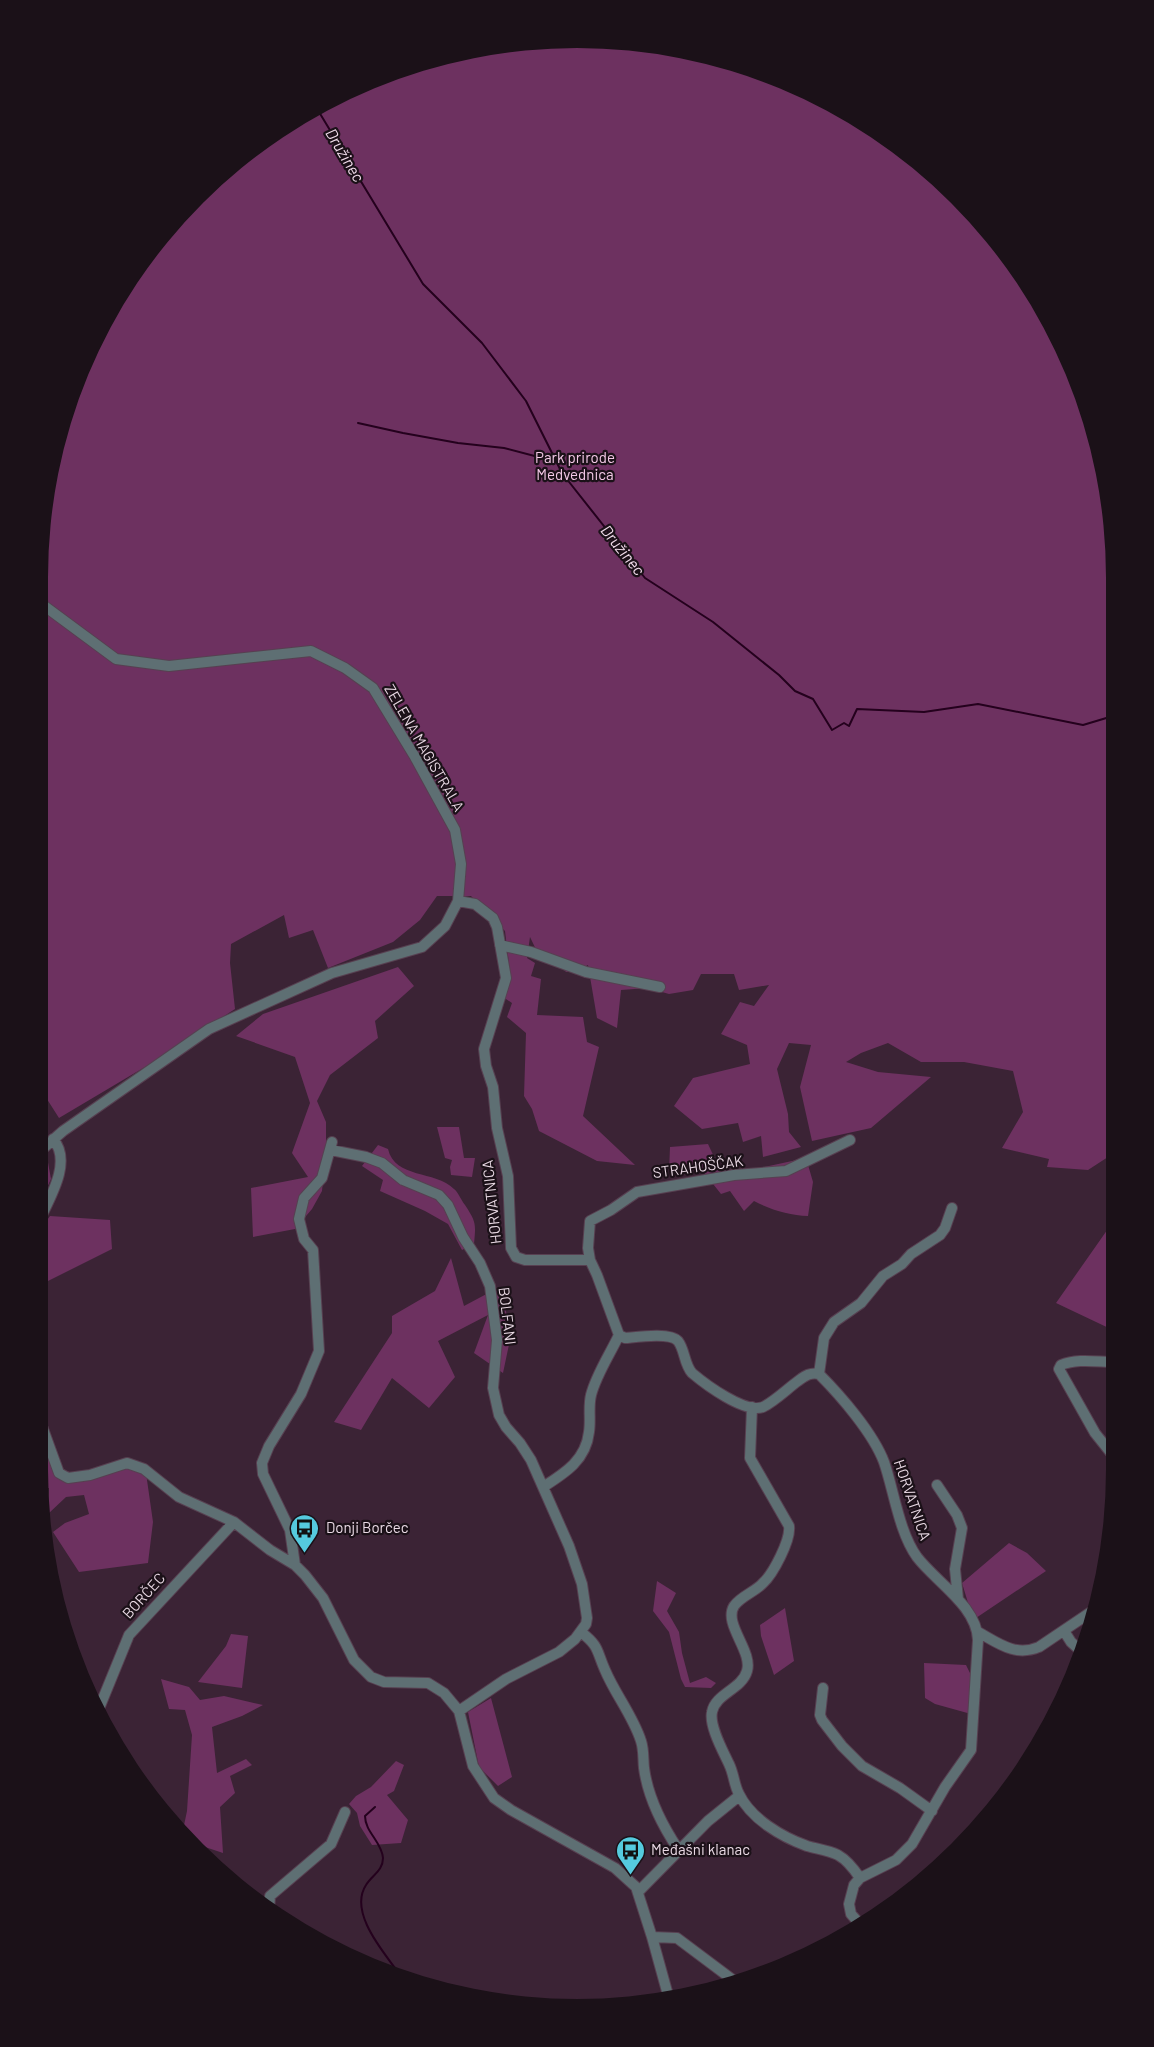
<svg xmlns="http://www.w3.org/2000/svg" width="1154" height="2047" viewBox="0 0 1154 2047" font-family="Barlow,sans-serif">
	<rect width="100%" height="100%" fill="#3b2335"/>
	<path fill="#6d3160" d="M542,39L648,42L751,66L847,110L958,195L1026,278L1088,403L1112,507L1114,1165L1108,1157L1088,1170L1047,1167L1049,1159L1002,1148L1023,1112L1013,1071L964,1062H921L888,1043L861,1053L846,1062L878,1072L931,1077L871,1128L812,1141L800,1087L811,1045L789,1043L777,1069L788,1114L789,1132L801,1147L763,1157L761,1136L743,1142L738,1123L702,1129L674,1106L693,1078L750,1064L747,1045L721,1034L740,1002L754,1006L769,985L739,990L734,974H701L693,990L669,994L648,988L621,990L617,1028L597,1018L588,965L576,971L566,972L559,964L542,962L530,937L527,958L535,963L531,976L541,979L537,1015L583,1017L587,1042L599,1047L583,1116L635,1165L597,1161L539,1131L532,1109L524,1096L526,1033L507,1017L512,1003L503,997L510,972L505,931L471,896H437L420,920L393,942L328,968L313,930L289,938L284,915L231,944L230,963L235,1009L155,1061L59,1118L38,1085L39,542L66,404L110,307L172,221L249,149L339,93L438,56Z
		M398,967L414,986L375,1021L378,1038L330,1075L317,1101L326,1122V1149L322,1191L312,1209L295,1229L253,1237L251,1188L308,1177L292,1153L310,1103L295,1057L236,1036L263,1014Z
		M437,1127H459L464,1158H475L472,1177L451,1175L450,1167L452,1160L445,1158Z
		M708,1144L723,1176L806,1158L813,1182L808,1216C790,1215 771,1210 754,1201L744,1211L730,1191L721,1194L702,1170L669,1172L670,1147Z
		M378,1145L388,1149C395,1179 435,1170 454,1189C458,1192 461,1200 465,1205C476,1222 476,1223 474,1244L462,1250L448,1224L425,1211L380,1191L383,1180L362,1166Z
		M47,1157L51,1179L38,1207V1166Z
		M50,1216L110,1220L112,1249L38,1286V1233Z
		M1114,1217L1115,1331L1056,1303L1110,1226Z
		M451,1258L464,1306L494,1290L502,1293L511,1335L503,1373L474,1353L488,1315L438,1341L455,1377L429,1408L392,1378L361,1430L334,1422L392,1333V1316L435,1291Z
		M38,1428L41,1432L59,1479H70L127,1468L146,1473L153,1522L148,1563L79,1572L53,1532L65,1523L89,1514L84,1495L66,1497L48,1514L49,1488H41L38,1474L48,1471L42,1460L38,1461Z
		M1009,1543L1027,1553L1046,1571L976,1618L969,1606L962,1583Z
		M657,1581L676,1593L667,1611L679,1632L682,1653L690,1683L706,1677L716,1683L711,1688L685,1687L681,1679L669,1632L653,1611Z
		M785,1608L794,1661L774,1675L761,1636L760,1625Z
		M231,1634L248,1636L242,1688L198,1682L226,1646Z
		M924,1663L966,1665L972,1677L971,1714L935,1704L925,1698Z
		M161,1679L189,1687L200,1700L224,1696L263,1705L242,1716L212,1727L217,1773L246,1759L252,1765L230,1776L235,1793L220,1807L223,1853L199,1845L183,1830L187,1811L192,1735L185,1710L169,1709Z
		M491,1698L512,1777L498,1786L479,1767L468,1712Z
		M396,1761L404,1765L394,1791L387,1795L408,1820L401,1843L372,1845L360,1826L357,1813L349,1804L356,1796L371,1787Z"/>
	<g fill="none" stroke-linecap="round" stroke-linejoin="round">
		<path stroke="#24011d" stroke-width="2" d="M316,107L423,284L482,343L526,401L562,473L645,578L713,622L779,675L795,691L813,699L832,730L844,723L849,726L857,709L924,712L978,704L1083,725L1113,716
			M358,423L403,433L458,443L504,448L546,459L554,458
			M375,1807L365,1816C365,1832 382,1842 383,1858C383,1871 372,1875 366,1885C349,1911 381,1949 395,1968V1972"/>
		<defs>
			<path id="minor" d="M458,901L475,904L493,918L497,927L506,978L484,1049L486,1066L493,1087L497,1128L508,1176L511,1248L516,1257L525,1260H590
				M500,945L531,952L586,972L660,987
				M850,1140L786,1171L734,1175L637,1192L611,1210L590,1221L588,1248L590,1260L597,1275L619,1335L625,1338C637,1337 670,1332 678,1341C685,1350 684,1364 692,1373C705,1384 745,1414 763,1407C775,1401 787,1389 798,1381C805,1376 810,1372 819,1374C841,1396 873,1433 884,1462C894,1491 899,1532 917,1557C936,1582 977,1606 978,1640L971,1750L945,1787L912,1844L896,1860L860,1878L854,1885L849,1904L851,1914L858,1922
				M331,1150L366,1157L382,1163L403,1180L439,1195L448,1205L463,1237L480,1263L490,1286L497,1340L493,1388L499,1415L506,1427L520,1443L531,1460L569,1546L582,1584L587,1618L586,1624L575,1639L559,1652L506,1679L459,1711
				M38,1153L63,1131L209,1029L332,973L422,947L445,926L458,901L461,864L455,830L415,757L373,688L345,668L311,651L169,666L116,659L39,602
				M38,1223C49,1199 73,1162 53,1139
				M1115,1362C1098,1362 1077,1358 1061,1365L1059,1369L1095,1433L1115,1458
				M819,1374L824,1338L834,1322L861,1303L883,1276L902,1264L911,1254L940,1235L945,1228L952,1208
				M752,1407L750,1458L789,1526C791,1540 773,1574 763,1583C755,1592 741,1596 734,1606C723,1624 753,1651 747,1671C742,1689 715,1694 712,1712C709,1726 723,1751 729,1764C734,1774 734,1785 739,1794C751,1819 782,1837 807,1846C817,1849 828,1850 838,1855C847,1860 854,1869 860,1878
				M38,1421L43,1429L59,1473L68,1478L90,1475L127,1463L144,1469L179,1497L234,1522L270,1550L295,1565L305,1575L323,1598L354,1660L371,1677L384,1682L428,1683L444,1693L459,1711L473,1766L494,1798L511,1810L615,1868L636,1887L652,1937L668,1995
				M937,1485L957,1515L962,1528L955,1569L958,1599
				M543,1487C565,1473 586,1460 589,1432C591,1420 588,1407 591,1395C596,1375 610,1354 619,1335
				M295,1565L290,1530L263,1474L262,1463L269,1446L301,1394L319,1351L313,1250L304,1239L299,1219L304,1198L322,1178L332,1142
				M1064,1631L1071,1642L1083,1653
				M581,1632C600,1647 596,1650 605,1670C615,1694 633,1716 641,1741C644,1750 643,1759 644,1768C648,1798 662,1825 678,1849
				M978,1632C998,1643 1015,1657 1039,1647L1094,1610
				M823,1688L820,1715L822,1720L842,1746L862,1766L900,1788L932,1811
				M100,1706L129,1635L234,1522
				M639,1891L708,1821L739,1796
				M269,1911L270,1896L331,1844L345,1812
				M652,1937L677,1938L733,1980"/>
		</defs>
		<use href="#minor" stroke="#574051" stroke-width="12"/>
		<use href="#minor" stroke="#5e6f73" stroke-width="10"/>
	</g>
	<defs>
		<symbol id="bus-pin" viewBox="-11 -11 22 30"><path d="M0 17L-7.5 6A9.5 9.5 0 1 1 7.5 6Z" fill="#55cade" stroke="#1b1118"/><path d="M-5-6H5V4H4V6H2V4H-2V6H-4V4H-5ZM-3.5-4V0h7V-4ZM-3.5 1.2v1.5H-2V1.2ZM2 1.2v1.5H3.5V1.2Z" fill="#111"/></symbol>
	</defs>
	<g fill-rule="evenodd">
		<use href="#bus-pin" x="288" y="1512" width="33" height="45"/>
		<use href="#bus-pin" x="614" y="1834" width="33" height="45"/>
	</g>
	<g text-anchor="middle" stroke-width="4.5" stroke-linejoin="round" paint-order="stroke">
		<g font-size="15" fill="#f4c9e7" stroke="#1b1118">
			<text x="575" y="463">Park prirode<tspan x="575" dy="17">Medvednica</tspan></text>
		</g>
		<g font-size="15" fill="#e9d9e4" stroke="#1b1118">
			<text transform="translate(424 748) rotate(60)" y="5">ZELENA MAGISTRALA</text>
			<text transform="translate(698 1167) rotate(-8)" y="5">STRAHOŠČAK</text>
			<text transform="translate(492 1202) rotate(-96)" y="5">HORVATNICA</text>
			<text transform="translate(507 1316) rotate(83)" y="5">BOLFANI</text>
			<text transform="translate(912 1500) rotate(71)" y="5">HORVATNICA</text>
			<text transform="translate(144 1596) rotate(-48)" y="5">BORČEC</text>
		</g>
		<g font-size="15" fill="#e9d9e4" stroke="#1b1118" text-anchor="start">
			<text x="326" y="1533">Donji Borčec</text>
			<text x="651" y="1855">Međašni klanac</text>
		</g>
		<g font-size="16" font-style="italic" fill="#f2ddec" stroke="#1b1118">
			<text transform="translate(345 155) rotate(59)" y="6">Družinec</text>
			<text transform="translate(623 550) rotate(51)" y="6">Družinec</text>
		</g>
	</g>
	<path d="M0 0H1154V2047H0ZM577 48H577A529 529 0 0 1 1106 577V1470A529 529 0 0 1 577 1999H577A529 529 0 0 1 48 1470V577A529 529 0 0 1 577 48Z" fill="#1b1118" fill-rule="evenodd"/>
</svg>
